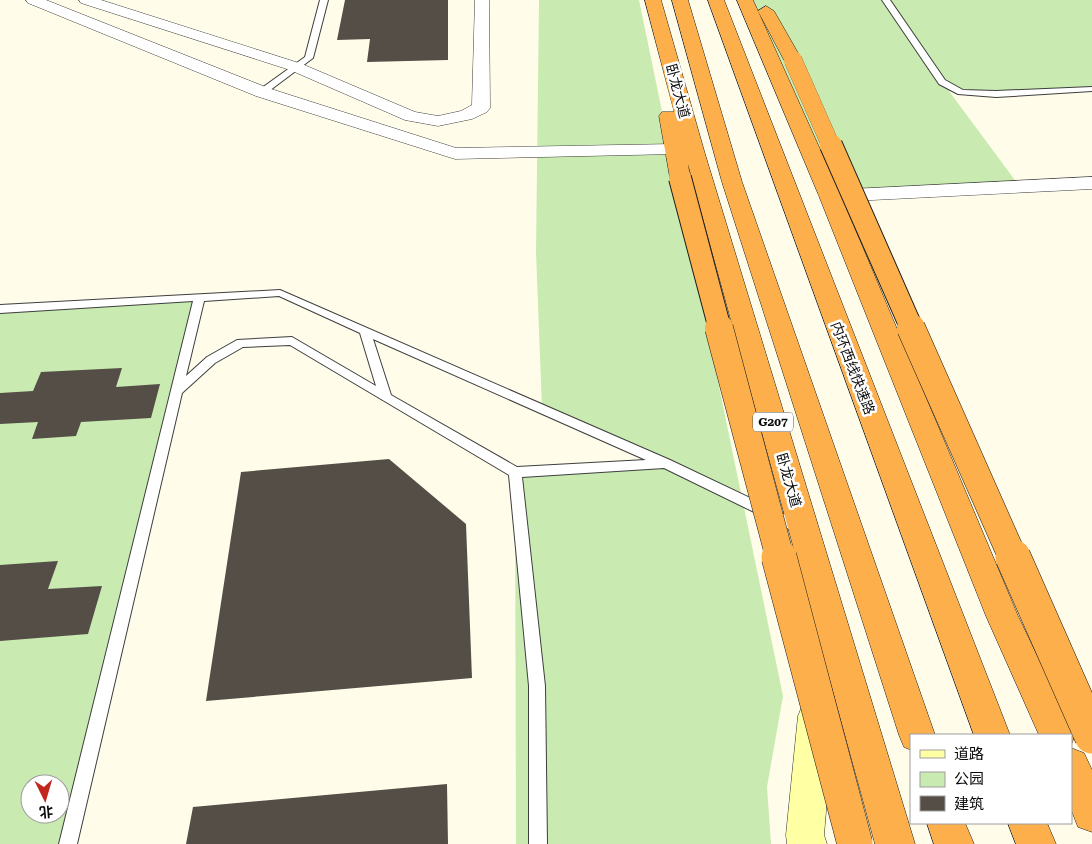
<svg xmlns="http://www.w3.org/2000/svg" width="1092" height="844" viewBox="0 0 1092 844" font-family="'Roboto Serif','Noto Sans SC',serif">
	<rect width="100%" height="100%" fill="#fffde9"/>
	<path fill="#c9ebb1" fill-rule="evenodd" d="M539,0H639L783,696L767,787L771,844H516L515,472L664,463L542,409L536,252Z
		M745,0H1092V89L961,92L943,83L1020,187L830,196Z
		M199,298L68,844H0V309ZM30,784H60V814H30Z"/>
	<path fill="#544e47" d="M345,0H448V60L367,62L370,39L337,40Z
		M122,368L116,387L160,384L151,418L81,422L76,436L32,439L38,422L0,424V393L33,391L41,372Z
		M389,459L466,524L472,678L206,701L241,472Z
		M58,561L48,589L102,586L88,634L0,641V565Z
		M447,784L448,844H186L193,807Z"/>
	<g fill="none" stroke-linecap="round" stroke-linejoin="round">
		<defs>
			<path id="lane" d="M320,0H328L313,58L265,94H259V90L305,57Z
				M882,0H890L945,80L963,90L996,91L1092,87V91L996,97L958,94L939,84Z
				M280,290L670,460L807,525L809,529L807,533L802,535L797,533L664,468L522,477L545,686L547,844H529V686L509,475L290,345L243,347L215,363L182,393L77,844H59L193,301L0,313V305ZM279,296L360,333L376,386L292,337L237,340L207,357L186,376L204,301ZM373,339L646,460L517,467L391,395Z"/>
			<path id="street" d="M26,0H46L268,88L456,148L674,144L680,145L683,149L680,153L674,154L455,159L256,96L28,3Z
				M79,0H101L302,64L415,112L438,116L461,111L472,105L475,0H489L490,108L487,112L472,119L438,126L405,120L290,70L81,3Z
				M1092,177V189L832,202L825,200L822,196L825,192L832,190Z"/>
			<path id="secondary" d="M816,699L829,704L834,716L824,835L827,844H787L786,835L798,716L803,704Z"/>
			<path id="highway" d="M645,0H661L705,154L915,844H875L688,164L690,178L687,182L680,184L673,182L670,178L659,116L662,112H674Z
				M672,0H688L742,182L935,735H911V750L904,747L899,735L722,182Z
				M708,0H724L1010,735H974Z
				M737,0H753L841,196L1018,616L1075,735L1071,745V735H1039L986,616L819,196Z
				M766,6L774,11L802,60L799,64H787L784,60L758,11Z
				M1071,748L1084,753L1092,770V832L1078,827L1071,809Z
				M927,823H965L974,844H934Z
				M1008,823H1047L1056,844H1016Z"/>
		</defs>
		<use href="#lane" stroke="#3e3e3e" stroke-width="2"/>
		<use href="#street" stroke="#3e3e3e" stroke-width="1"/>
		<use href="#secondary" stroke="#2d2d2d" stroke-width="1"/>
		<use href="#highway" stroke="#1c1c1c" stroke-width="1"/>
		<use href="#lane" fill="#fff" fill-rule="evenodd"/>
		<use href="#street" fill="#fff" fill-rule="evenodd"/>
		<use href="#secondary" fill="#ffffa4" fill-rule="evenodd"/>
		<use href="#highway" fill="#fcaf4a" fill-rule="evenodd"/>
		<defs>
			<path id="highway-bridge-far3" d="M793,60L831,146"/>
			<path id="highway-bridge-far2" d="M831,145L912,329
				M680,178L720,329"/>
			<path id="highway-bridge-far1" d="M719,328L780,558
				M911,328L1013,558"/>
			<path id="highway-bridge" d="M779,557L855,844
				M1013,557L1092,736"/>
		</defs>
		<use href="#highway-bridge-far3" stroke="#1c1c1c" stroke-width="18" stroke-linecap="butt"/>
		<use href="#highway-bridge-far2" stroke="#1c1c1c" stroke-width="24" stroke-linecap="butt"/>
		<use href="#highway-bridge-far1" stroke="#1c1c1c" stroke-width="29" stroke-linecap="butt"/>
		<use href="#highway-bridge" stroke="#1c1c1c" stroke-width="36" stroke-linecap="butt"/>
		<use href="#highway-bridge-far3" stroke="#fcaf4a" stroke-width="18"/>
		<use href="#highway-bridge-far2" stroke="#fcaf4a" stroke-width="22"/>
		<use href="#highway-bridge-far1" stroke="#fcaf4a" stroke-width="28"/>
		<use href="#highway-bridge" stroke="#fcaf4a" stroke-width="35"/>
	</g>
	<g text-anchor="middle" stroke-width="5" stroke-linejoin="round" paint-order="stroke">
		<rect fill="#fff" stroke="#545454" stroke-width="1" x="753" y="412.5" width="40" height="19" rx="4"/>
		<g font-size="12" font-weight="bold" fill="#0b0b0b">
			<text x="773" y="426">G207</text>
		</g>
		<g font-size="14" fill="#0b0b0b" stroke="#fff">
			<text transform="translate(678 91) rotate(75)" y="5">卧龙大道</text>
			<text transform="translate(853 368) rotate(69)" y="5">内环西线快速路</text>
			<text transform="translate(789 480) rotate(74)" y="5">卧龙大道</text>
		</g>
	</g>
	<rect x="910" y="734" width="162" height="90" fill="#ffffff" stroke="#9d9d9d"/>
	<rect x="920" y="750" width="25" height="8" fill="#ffffa4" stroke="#9d9d9d"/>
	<text x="954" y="759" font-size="15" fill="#0b0b0b">道路</text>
	<rect x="920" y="772" width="25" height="15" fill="#c9ebb1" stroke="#9d9d9d"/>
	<text x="954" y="784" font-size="15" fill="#0b0b0b">公园</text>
	<rect x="920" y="796" width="25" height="15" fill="#544e47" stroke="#9d9d9d"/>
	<text x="954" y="809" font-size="15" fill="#0b0b0b">建筑</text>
	<g transform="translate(45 799) rotate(175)"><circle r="24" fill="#ffffff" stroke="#9d9d9d"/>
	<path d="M0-4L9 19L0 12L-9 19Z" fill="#c2271d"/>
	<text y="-8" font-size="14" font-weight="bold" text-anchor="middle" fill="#0b0b0b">北</text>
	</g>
</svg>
